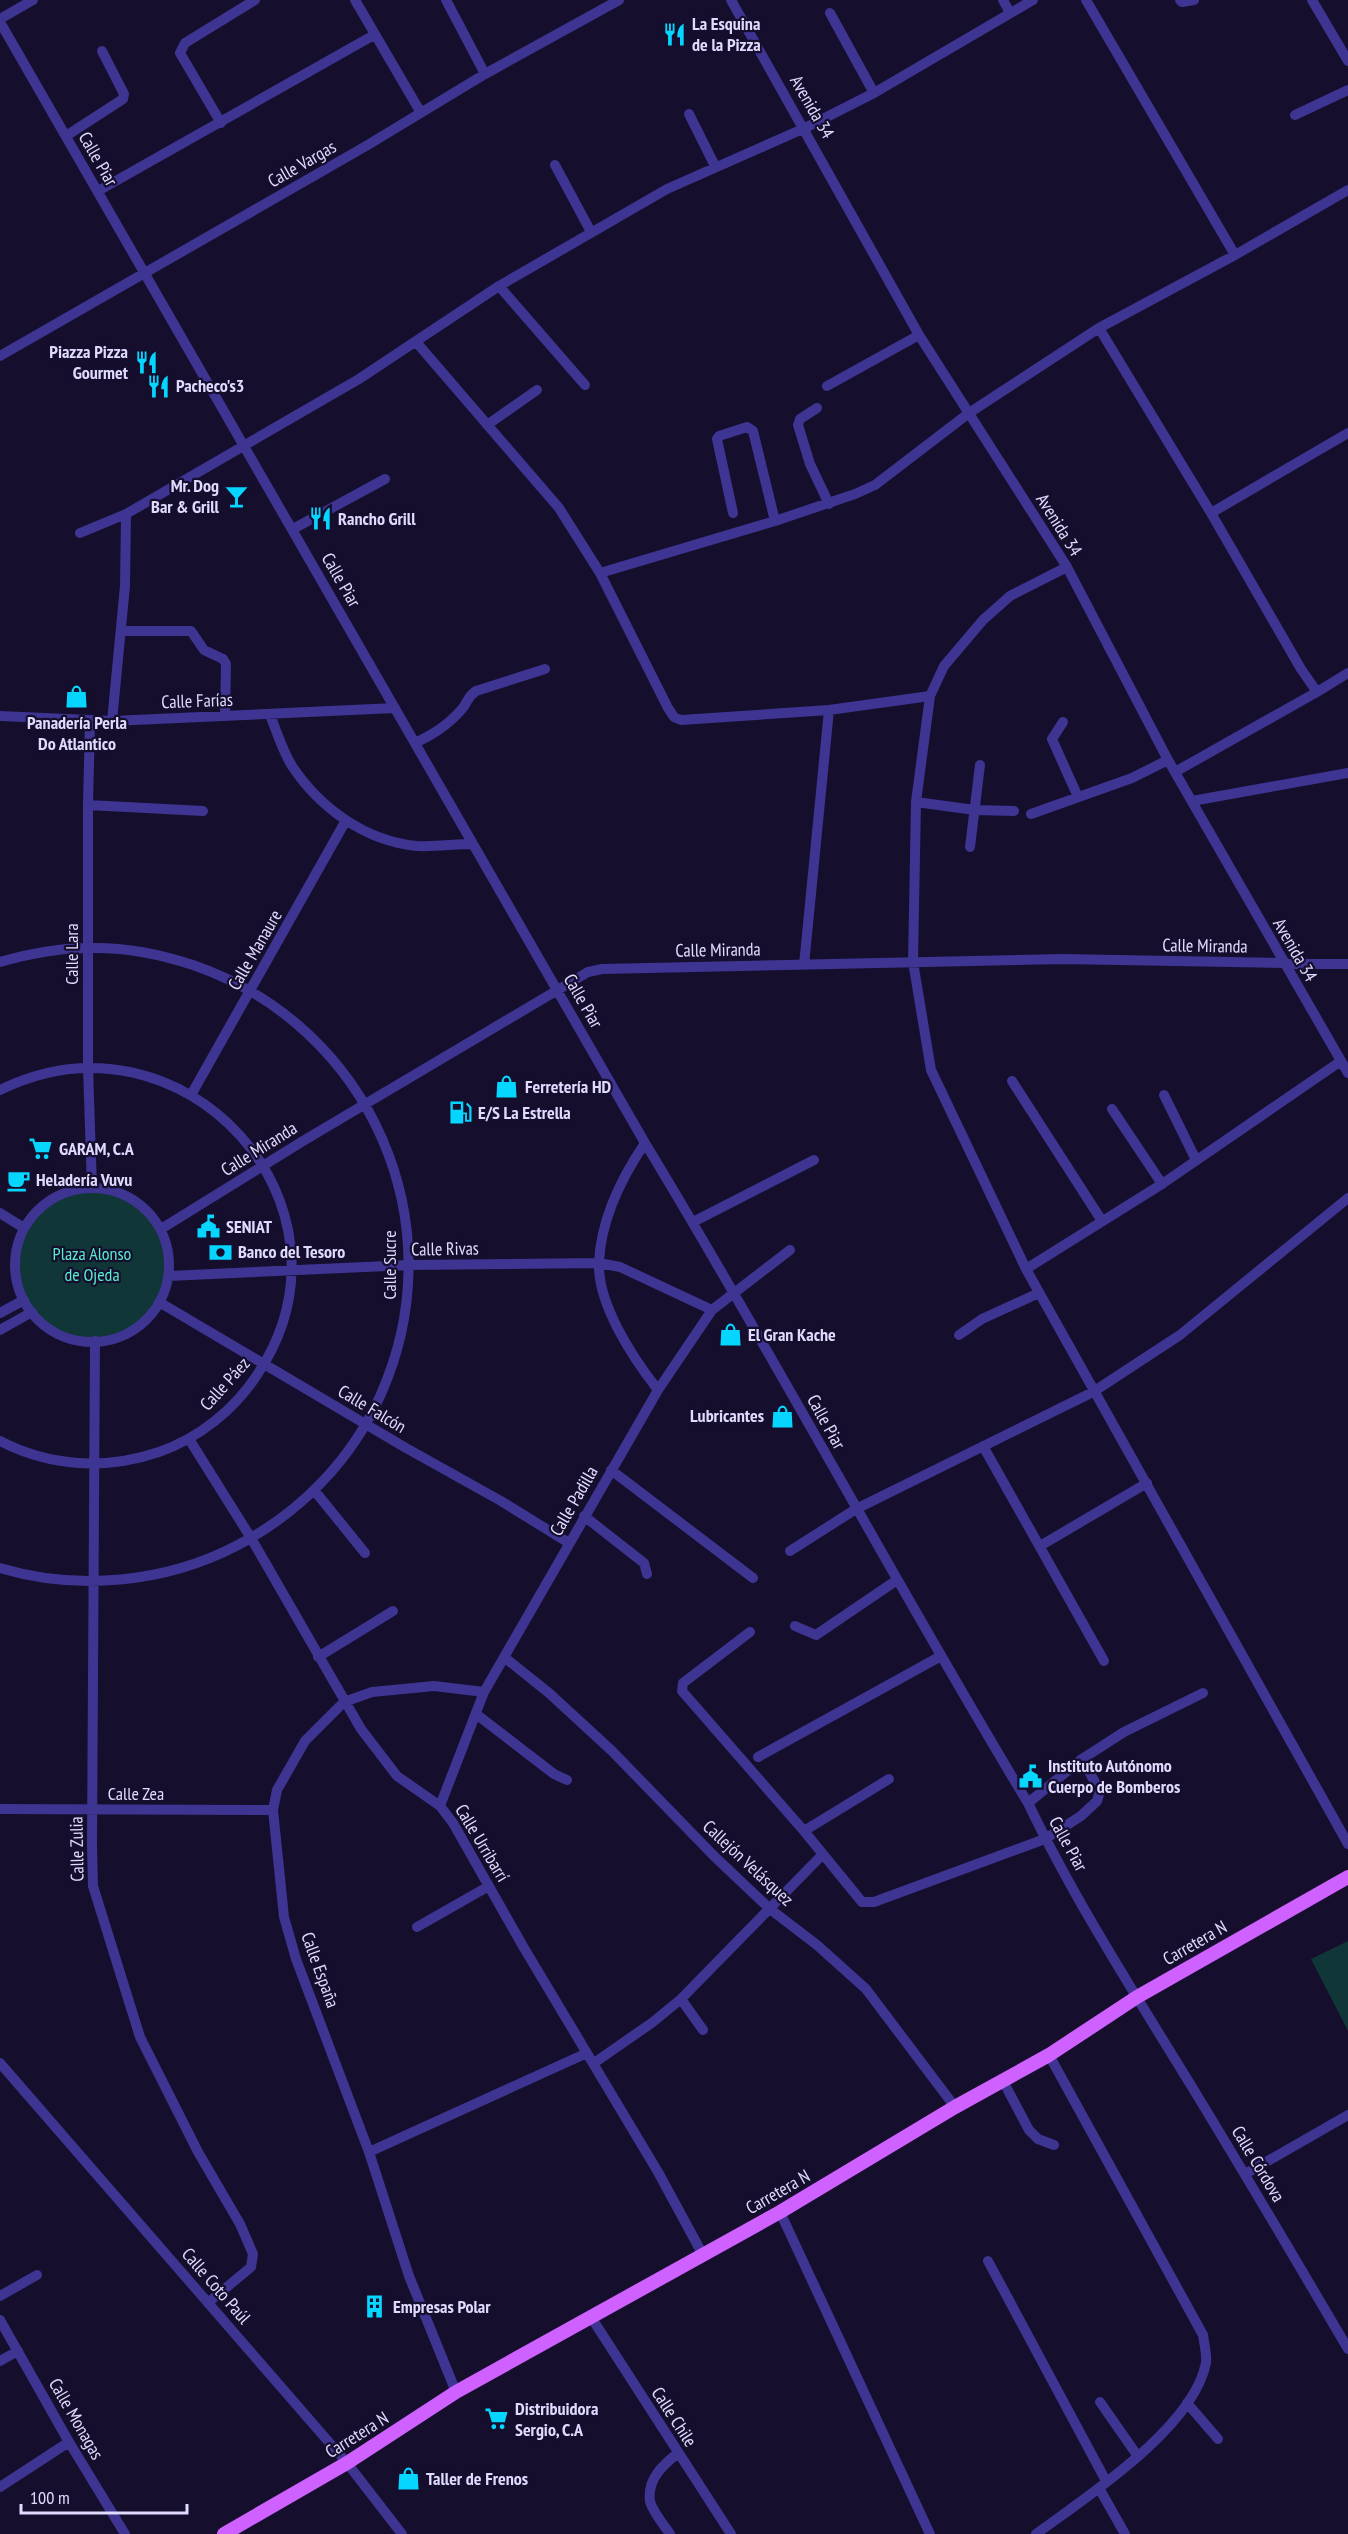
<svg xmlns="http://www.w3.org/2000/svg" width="1348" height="2534" viewBox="0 0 1348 2534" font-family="'PT Sans Narrow',sans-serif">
	<rect width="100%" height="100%" fill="#150e2d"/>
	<path fill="#103637" d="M15 1265a77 77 0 1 1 154 0a77 77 0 1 1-154 0Z
		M1348,1941V2031L1311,1959Z"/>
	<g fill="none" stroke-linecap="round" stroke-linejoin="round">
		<path stroke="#3e3491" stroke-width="10" d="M355,0L421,113
			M446,0L485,74
			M731,0L919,335L1067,567L1168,760L1348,1073
			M1003,0L1010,13
			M1086,0L1235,255L1348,190
			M1180,0L1182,2L1194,0
			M1312,0L1348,61
			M830,13L874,93
			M0,19L33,0
			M0,22L645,1143C777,1360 896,1585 1028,1803C1075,1901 1135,1994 1192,2087C1245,2174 1297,2262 1348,2349
			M689,114L715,166
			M1295,115L1348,90
			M221,123L180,53L185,43L255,0
			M66,136L123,99L124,94L102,51
			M555,165L591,232
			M98,191L374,35
			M499,286L585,385
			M1099,328L1211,513L1301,669L1317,692L1348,673
			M417,343L559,508L600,573L668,708L674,717L681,720L829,710L930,696L944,666L983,620L1010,596L1067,567
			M0,356L366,146L485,74L619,0
			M827,386L919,335
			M817,408L800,419L798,425L810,464L829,504
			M487,425L537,390
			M733,513L717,439L719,436L747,427L753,431L775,521
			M1211,513L1348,433
			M293,529L385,479
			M80,533L126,514L359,379L499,286L667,189L805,128L874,93L1033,0
			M600,573L775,521L855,494L875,485L969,413L1099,328L1235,255
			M121,631H191L204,650L223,659L226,664L225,716
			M930,696L916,802L913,962L931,1070L1026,1269L1348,1844
			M270,715C277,732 282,750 292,766C320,808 365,841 417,846C435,847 455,844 473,844
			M0,716L112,721L395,708
			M90,720L88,805V1067L92,1188
			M112,721L125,586L126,514
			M1063,722L1052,739L1078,797
			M415,743C434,734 448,725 462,709C468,702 467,697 476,691L545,669
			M1175,772L1317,692
			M1192,801L1348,773
			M916,802L975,810L1014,811
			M88,805L203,811
			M1031,814L1132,778L1168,760
			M970,847L980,765
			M0,962C28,954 58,948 88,948C122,947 160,954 193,965C370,1026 457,1223 381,1394C352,1460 300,1513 236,1546C165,1583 77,1591 0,1568
			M804,965L829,710
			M1012,1081L1102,1221
			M0,1090C182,1000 371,1205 257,1375C234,1410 199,1438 159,1452C106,1470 50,1467 0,1441
			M191,1095L345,822
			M1164,1095L1196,1160
			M1112,1109L1162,1184
			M645,1143C622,1177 601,1219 599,1262C597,1304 633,1358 658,1390
			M15 1265a77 77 0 1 1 154 0a77 77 0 1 1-154 0Z
			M0,1213L24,1228
			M693,1222L814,1160
			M161,1229L303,1141L588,972L602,969L1063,959L1348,964
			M1026,1269L1162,1184L1341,1061
			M169,1276L409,1265L599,1263L620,1267L712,1310
			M159,1302L406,1448L501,1501L569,1543
			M0,1313L24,1300
			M0,1330L32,1312
			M959,1335L982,1319L1039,1293
			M95,1341L92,1846L93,1886L140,2037L198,2152L240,2224L253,2254L251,2267L209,2302
			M189,1439L251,1538L361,1729L397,1776L440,1806L453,1823L524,1948L658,2172L703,2255
			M983,1446L1104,1661
			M611,1470L753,1578
			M314,1490L365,1553
			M584,1516L644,1563L647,1574
			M1040,1546L1147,1483
			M790,1551L856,1509L1093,1392L1180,1335L1348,1198
			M795,1626L816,1635L897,1580
			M750,1632L683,1683L682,1691L804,1831L862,1902H874L1045,1839L1081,1816L1097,1801L1100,1791L1082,1759L1028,1803
			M318,1657L393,1611
			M504,1657L549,1693L612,1751L714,1856L770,1909L817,1945L866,1989L955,2107
			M476,1714L554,1774L567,1780
			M758,1757L941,1656
			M1082,1759L1124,1732L1203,1693
			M440,1806L484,1692L658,1390L712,1310L790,1250
			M0,1809L273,1810
			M804,1831L889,1779
			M417,1927L489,1886
			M681,1999L703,2030
			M0,2063L347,2463L402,2534
			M594,2063L653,2022L681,1999L823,1854
			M1003,2081L1029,2130L1038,2139L1054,2145
			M369,2152L587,2053
			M1245,2174L1348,2115
			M780,2212L930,2534
			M988,2261L1106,2481
			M0,2296L37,2275
			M591,2317L731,2534
			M0,2320L69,2442L125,2534
			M0,2361L18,2351
			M456,2392L409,2276L369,2152L296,1959L284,1917L273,1810L277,1790L305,1741L344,1702L372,1692L434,1686L484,1692
			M1100,2402L1137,2455
			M1187,2403L1218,2439
			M0,2487L69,2442
			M1099,2488L1125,2534
			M670,2534C664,2525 652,2511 650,2501C647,2479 663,2465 678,2453
			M1036,2534C1088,2496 1193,2428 1206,2363C1207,2354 1204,2343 1203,2335L1049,2055"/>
		<path stroke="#ce61ff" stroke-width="14" d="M224,2534L347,2463L456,2392L780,2212L955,2107L1049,2055L1137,1997L1348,1877"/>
	</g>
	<defs>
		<symbol id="restaurant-bare" viewBox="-9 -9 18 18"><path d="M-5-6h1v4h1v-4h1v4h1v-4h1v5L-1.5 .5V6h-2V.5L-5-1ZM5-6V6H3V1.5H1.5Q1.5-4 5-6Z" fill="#06d6ff" stroke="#150e2d" stroke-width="2.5" paint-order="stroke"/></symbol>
		<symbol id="bar-bare" viewBox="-9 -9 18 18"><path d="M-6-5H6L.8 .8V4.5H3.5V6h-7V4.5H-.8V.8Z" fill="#06d6ff" stroke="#150e2d" stroke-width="2.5" paint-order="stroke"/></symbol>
		<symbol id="shop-bare" viewBox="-9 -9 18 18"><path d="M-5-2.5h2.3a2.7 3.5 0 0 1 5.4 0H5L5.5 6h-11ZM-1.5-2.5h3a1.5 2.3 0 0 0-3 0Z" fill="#06d6ff" stroke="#150e2d" stroke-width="2.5" paint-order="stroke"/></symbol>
		<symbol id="fuel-bare" viewBox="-9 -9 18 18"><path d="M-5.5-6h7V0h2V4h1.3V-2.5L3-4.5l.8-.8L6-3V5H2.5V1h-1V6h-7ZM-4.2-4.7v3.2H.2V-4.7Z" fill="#06d6ff" stroke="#150e2d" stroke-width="2.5" paint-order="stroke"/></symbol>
		<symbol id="supermarket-bare" viewBox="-9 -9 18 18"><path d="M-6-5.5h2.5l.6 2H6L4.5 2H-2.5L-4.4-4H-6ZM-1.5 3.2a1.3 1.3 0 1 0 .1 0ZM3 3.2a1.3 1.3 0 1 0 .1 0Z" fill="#06d6ff" stroke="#150e2d" stroke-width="2.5" paint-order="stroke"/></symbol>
		<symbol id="cafe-bare" viewBox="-9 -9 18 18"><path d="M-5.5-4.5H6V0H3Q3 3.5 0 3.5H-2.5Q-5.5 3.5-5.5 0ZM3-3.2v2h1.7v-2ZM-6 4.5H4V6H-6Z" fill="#06d6ff" stroke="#150e2d" stroke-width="2.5" paint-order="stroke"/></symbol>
		<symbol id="civic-bare" viewBox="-9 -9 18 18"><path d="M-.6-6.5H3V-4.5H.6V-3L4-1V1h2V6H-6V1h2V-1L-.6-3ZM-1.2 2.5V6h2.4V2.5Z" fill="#06d6ff" stroke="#150e2d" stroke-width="2.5" paint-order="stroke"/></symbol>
		<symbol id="bank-bare" viewBox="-9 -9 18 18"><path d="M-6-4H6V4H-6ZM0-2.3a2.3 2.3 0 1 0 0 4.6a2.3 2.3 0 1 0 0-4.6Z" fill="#06d6ff" stroke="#150e2d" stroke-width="2.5" paint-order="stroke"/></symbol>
		<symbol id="building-bare" viewBox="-9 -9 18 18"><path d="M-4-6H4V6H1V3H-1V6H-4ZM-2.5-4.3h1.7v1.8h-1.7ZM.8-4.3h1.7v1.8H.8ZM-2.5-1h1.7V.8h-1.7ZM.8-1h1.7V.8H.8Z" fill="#06d6ff" stroke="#150e2d" stroke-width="2.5" paint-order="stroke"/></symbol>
	</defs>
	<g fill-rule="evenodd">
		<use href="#restaurant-bare" x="658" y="18" width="33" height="33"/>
		<use href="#restaurant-bare" x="130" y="346" width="33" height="33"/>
		<use href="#restaurant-bare" x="142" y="370" width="33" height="33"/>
		<use href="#bar-bare" x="220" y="480" width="33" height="33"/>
		<use href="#restaurant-bare" x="304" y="502" width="33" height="33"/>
		<use href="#shop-bare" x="60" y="680" width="33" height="33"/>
		<use href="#shop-bare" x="490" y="1070" width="33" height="33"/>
		<use href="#fuel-bare" x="444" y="1096" width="33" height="33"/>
		<use href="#supermarket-bare" x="24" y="1132" width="33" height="33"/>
		<use href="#cafe-bare" x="2" y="1164" width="33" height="33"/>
		<use href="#civic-bare" x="192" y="1210" width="33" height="33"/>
		<use href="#bank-bare" x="204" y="1236" width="33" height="33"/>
		<use href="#shop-bare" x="714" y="1318" width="33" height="33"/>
		<use href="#shop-bare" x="766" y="1400" width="33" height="33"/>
		<use href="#civic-bare" x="1014" y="1760" width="33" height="33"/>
		<use href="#building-bare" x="358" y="2290" width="33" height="33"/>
		<use href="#supermarket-bare" x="480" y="2402" width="33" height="33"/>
		<use href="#shop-bare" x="392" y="2462" width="33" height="33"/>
	</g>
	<g text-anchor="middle" stroke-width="4.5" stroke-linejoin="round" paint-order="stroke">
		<g font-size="18" font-weight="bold" fill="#e0daff" stroke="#150e2d" text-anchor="start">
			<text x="692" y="30">La Esquina<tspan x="692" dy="21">de la Pizza</tspan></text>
			<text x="128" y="358" text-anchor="end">Piazza Pizza<tspan x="128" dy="21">Gourmet</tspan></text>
			<text x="176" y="392">Pacheco's3</text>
			<text x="219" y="492" text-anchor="end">Mr. Dog<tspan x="219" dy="21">Bar &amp; Grill</tspan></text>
			<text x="338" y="525">Rancho Grill</text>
			<text x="77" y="729" text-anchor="middle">Panadería Perla<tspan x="77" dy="21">Do Atlantico</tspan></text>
			<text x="525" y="1093">Ferretería HD</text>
			<text x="478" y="1119">E/S La Estrella</text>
			<text x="59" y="1155">GARAM, C.A</text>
			<text x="36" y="1186">Heladería Vuvu</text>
			<text x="226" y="1233">SENIAT</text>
			<text x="238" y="1258">Banco del Tesoro</text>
			<text x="748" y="1341">El Gran Kache</text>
			<text x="764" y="1422" text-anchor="end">Lubricantes</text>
			<text x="1048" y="1772">Instituto Autónomo<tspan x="1048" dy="21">Cuerpo de Bomberos</tspan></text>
			<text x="393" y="2313">Empresas Polar</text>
			<text x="515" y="2415">Distribuidora<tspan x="515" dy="21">Sergio, C.A</tspan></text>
			<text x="426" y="2485">Taller de Frenos</text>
		</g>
		<g font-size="18" fill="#e0daff" stroke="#150e2d">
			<text transform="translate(812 107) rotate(60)" y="6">Avenida 34</text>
			<text transform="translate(98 159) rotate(60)" y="6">Calle Piar</text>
			<text transform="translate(302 164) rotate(-30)" y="6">Calle Vargas</text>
			<text transform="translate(1059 525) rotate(58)" y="6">Avenida 34</text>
			<text transform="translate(341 580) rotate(60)" y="6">Calle Piar</text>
			<text transform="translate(197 701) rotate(-2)" y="6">Calle Farías</text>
			<text transform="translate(1205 946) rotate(1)" y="6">Calle Miranda</text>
			<text transform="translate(255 950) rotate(-60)" y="6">Calle Manaure</text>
			<text transform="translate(718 950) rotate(-1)" y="6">Calle Miranda</text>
			<text transform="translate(1295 950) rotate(60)" y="6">Avenida 34</text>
			<text transform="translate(72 954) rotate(-90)" y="6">Calle Lara</text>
			<text transform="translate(583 1001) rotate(60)" y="6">Calle Piar</text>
			<text transform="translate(259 1149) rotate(-32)" y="6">Calle Miranda</text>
			<text transform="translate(445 1249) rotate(-1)" y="6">Calle Rivas</text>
			<text transform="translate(390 1265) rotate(-90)" y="6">Calle Sucre</text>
			<text transform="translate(225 1384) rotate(-48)" y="6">Calle Páez</text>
			<text transform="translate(372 1409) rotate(31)" y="6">Calle Falcón</text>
			<text transform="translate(826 1422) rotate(61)" y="6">Calle Piar</text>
			<text transform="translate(574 1501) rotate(-60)" y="6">Calle Padilla</text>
			<text x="136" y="1800">Calle Zea</text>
			<text transform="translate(482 1843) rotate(59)" y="6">Calle Urribarrí</text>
			<text transform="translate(1068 1844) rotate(61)" y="6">Calle Piar</text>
			<text transform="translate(77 1849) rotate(-91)" y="6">Calle Zulia</text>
			<text transform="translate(748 1863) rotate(43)" y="6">Callejón Velásquez</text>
			<text transform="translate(1195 1943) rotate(-30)" y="6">Carretera N</text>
			<text transform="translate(320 1970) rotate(70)" y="6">Calle España</text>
			<text transform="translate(1258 2164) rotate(59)" y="6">Calle Córdova</text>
			<text transform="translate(778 2192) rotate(-30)" y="6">Carretera N</text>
			<text transform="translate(216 2286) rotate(49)" y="6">Calle Coto Paúl</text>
			<text transform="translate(674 2417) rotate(57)" y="6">Calle Chile</text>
			<text transform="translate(76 2419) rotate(60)" y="6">Calle Monagas</text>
			<text transform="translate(357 2435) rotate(-32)" y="6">Carretera N</text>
		</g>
		<g font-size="18" fill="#58edd1" stroke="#150e2d">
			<text x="92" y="1260">Plaza Alonso<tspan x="92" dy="21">de Ojeda</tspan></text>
		</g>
	</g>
	<path d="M21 2504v9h166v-9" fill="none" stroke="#e0daff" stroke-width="3"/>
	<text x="30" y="2504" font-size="18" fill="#e0daff" stroke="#150e2d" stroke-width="4.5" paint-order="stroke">100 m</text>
</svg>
